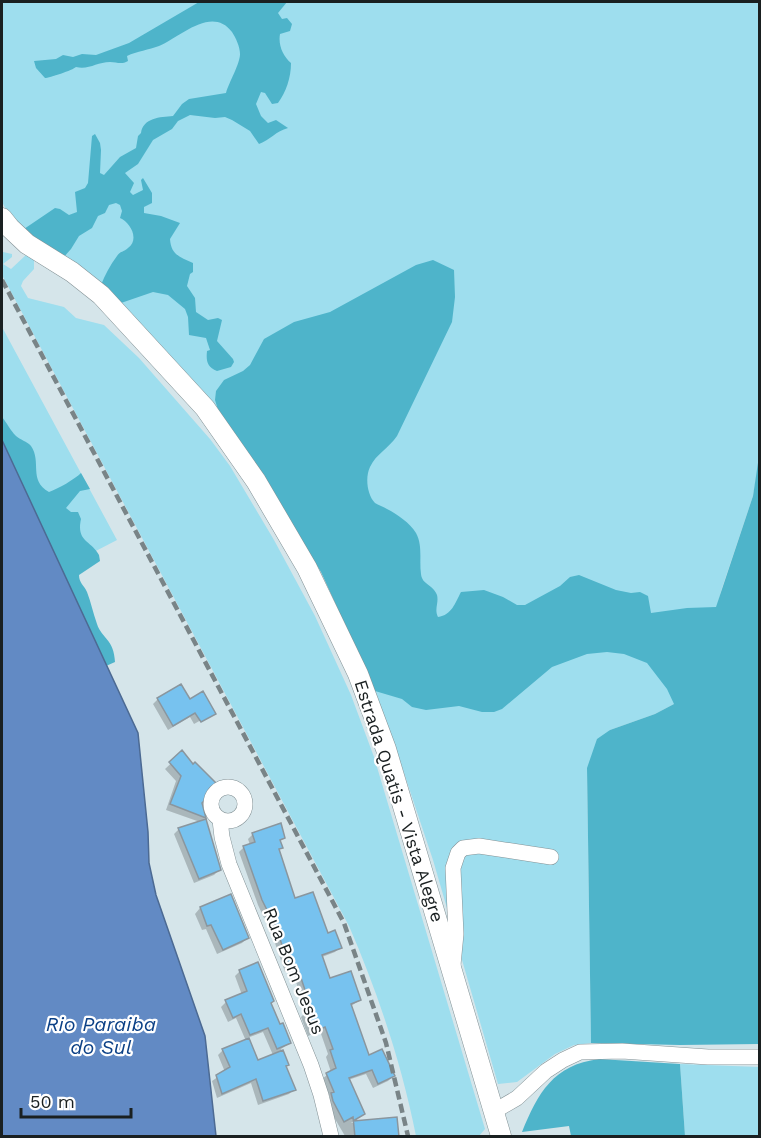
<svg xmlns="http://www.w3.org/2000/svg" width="761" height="1138" viewBox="0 0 761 1138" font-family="'Work Sans',sans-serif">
	<rect width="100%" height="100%" fill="#d5e5ea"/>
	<path fill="#9edeee" d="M2,2H759L760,456L753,496L722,588L709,635L674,704L655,714L610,730L587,768L591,1043L574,1045L555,1054L517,1082L498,1084L433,860L392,737L355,638L321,572L260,473L212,403L112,293L29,234L9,215L2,202Z
		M2,248L3,252L12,254V257L3,264L11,269L27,254L34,258V269L23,281L21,286L28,298L64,307L76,318L104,325L139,358L210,439L230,466L274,540L315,616L351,695L374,757L485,1129L479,1136H416C402,1065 378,993 349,926L2,275Z
		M2,327L117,540L61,569L2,440Z
		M680,1064L759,1067V1136H685Z"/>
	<path fill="#4eb4ca" d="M199,2H287L278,13L282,19L287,18L292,24L290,31L280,34C278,45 283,56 291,63C291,78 286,92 278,103L272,104L265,93L261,92L256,104L261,116L268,123L276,120L288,128C276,131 270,140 259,144L250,131L232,120L225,117L215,118L190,115L178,121L172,129L153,140L138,164L125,173L134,183L130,192L133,195L143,190L141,180L143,178L152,193V203L144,207V213L161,216L180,223L170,239C171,255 180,257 193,263V272L190,274L187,286L195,298L196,312L208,320L218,318L222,320L217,341L233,359L234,362L231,367L217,371C207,367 206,361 207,351L210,350L206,338L189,335L188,317L185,309L168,295L153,292L121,303L101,285C105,275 110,265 117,256C120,251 124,252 128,248C140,239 130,222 120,218L122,211L120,205L116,203L109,205L105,213L98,216L92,228L79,236L71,249L63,258L24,229L55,208L60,209L69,215L77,212L75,192L85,188L88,183L92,136L95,134L100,143L101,150L100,173L104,175L120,157L136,148L138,136L141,133C143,118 160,117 173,116L182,104L189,99L226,93C229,82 240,64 240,54C240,47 236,38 232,32C212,5 180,37 159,46C149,50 137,51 127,56L128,61C121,65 117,62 110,62C97,62 89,70 76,67C73,70 49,78 45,78L36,68L34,61L56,59L63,55L73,57L82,54L96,55L129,43Z
		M433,260L454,270L455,297L452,322L397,436C389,448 376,454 370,467C365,477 367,495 375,503C378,505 384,507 387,509C397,514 410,523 416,533C423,546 419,560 421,574C422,585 433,584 437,595C439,603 434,609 438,617C452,615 455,603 461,592L484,590L503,597L517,605H525L560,586L570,577L579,575L616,590L631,593L640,592L648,596L651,613L687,608L716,607L753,496L759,456V1044L680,1045L591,1043L587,768L597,739L610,730L655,714L674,704L667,689L647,663L624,654L607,652L587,654L552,667L502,709L494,712H482L459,706L426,710L412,707L402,699L375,691L321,572L260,473L219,413L215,400L216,391L224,380L243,371L250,365L264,339L294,322L330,312L416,265Z
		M2,417C7,423 10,430 16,436C20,440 27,441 31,446C42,462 28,480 49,492C58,489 75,479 81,473L90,489L80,491L66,508L71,512H78L81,519C76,542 91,540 99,555L100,561L79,575C79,583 84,585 87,592C91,602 93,613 97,624C102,639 114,639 115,662L106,666L2,440Z
		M599,1059L680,1064L685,1136H571L569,1126L522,1132C538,1093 553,1065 599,1059Z"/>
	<path fill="#628ac4" stroke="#4c6a93" stroke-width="1.5" d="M2,440L138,733L148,832L149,863L156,895L205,1036L216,1136H2Z"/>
	<path fill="#0003" fill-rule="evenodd" d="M158,699L214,713L210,717V715L194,724L190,717L168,730L153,704Z
		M182,753L205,818L200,822L219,870L214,875L194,883L174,834L179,829L200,822L166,810L176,781L165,769Z
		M253,834L284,837L279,842L281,848L278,851L294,900L340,947L335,952L322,957L330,980L360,1000L351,1006L368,1057L393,1076L388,1081L373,1088L366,1074L348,1080L363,1114L351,1123L395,1118L397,1136H345L328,1107L326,1100L330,1097L322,1079L331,1072L326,1057L328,1054L320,1031L308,1036L301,1017L306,1012L292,970L285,972L266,917L264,918L258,905L239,852L244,847L250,845L248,839Z
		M230,896L247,938L242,943L217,954L206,929L202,930L195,914L200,908Z
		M240,971L270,1004L279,1026L290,1043L281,1049L287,1065L285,1067L294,1089L289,1094L258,1105L251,1083L217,1098L212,1081L225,1072L218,1055L223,1050L246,1041L236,1018L228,1022L221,1007L226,1002L242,995L235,976ZM263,1032L273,1055L257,1062L247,1038Z"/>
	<path fill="#77c2ef" stroke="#8a969e" stroke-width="1.5" d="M181,684L190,699L203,691L216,714L201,722L195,713L173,726L157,698Z
		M182,750L193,764L195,762L219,786L202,803L206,818L170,804L181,776L169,762Z
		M206,819L221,870L199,879L178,828Z
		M281,823L285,838L280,840L283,848L279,849L295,898L313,892L328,933L335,930L342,948L322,955L330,978L351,971L361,1000L351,1004L369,1055L382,1049L395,1076L378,1084L372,1070L349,1078L365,1114L353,1121L397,1117L399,1137H355L353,1117L344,1122L333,1101L331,1093L334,1092L326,1073L336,1068L330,1050L333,1049L325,1027L313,1032L305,1010L311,1008L297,966L290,968L271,913L269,914L262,900L243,846L255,842L252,833Z
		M231,894L249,938L223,950L211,925L207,926L200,907Z
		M258,962L274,1001L271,1003L280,1024L283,1023L291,1043L277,1049L268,1028L250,1035L241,1014L233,1018L225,1000L247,991L239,970Z
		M249,1038L258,1060L283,1050L289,1065L286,1066L296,1090L263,1101L256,1079L222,1094L216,1075L230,1067L222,1049Z"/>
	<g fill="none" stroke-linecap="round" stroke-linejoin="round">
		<defs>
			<path id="minor" d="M211 804a17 17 0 1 1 34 0a17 17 0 1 1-34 0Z
				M220,820L222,837L229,864L311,1065L321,1095L331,1136
				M453,965L456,934L453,868L458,853L463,848L479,846L551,857
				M493,1112L517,1098L546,1071L563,1060L580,1052L622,1051L708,1057H760"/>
			<path id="tertiary" d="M2,218L10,228L27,244L72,272L101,295L205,408L256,481L307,568L358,674L386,749L501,1136"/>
		</defs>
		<use href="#minor" stroke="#849296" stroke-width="16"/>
		<use href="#tertiary" stroke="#849296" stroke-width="21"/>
		<use href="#minor" stroke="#fff" stroke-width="15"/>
		<use href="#tertiary" stroke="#fff" stroke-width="20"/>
		<path stroke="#798487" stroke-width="4.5" stroke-dasharray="9 4.5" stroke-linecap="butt" d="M2,280L344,923L386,1043L408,1136"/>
	</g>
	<g text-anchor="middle" stroke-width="4.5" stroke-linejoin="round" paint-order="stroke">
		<g font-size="18" fill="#1a2021" stroke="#fff">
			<text transform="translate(399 801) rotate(72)" y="6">Estrada Quatis - Vista Alegre</text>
			<text transform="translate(294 971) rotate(68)" y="6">Rua Bom Jesus</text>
		</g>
		<g font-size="20" font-style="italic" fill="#0b4086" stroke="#fff">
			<text x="101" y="1031">Rio Paraiba<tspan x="101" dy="23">do Sul</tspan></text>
		</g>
	</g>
	<rect width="761" height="1138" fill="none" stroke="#1a2021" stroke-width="6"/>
	<path d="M21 1108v9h110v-9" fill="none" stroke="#1a2021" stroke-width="3"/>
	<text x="30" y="1108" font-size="18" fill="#1a2021" stroke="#ffffff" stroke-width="4.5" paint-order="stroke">50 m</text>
</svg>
